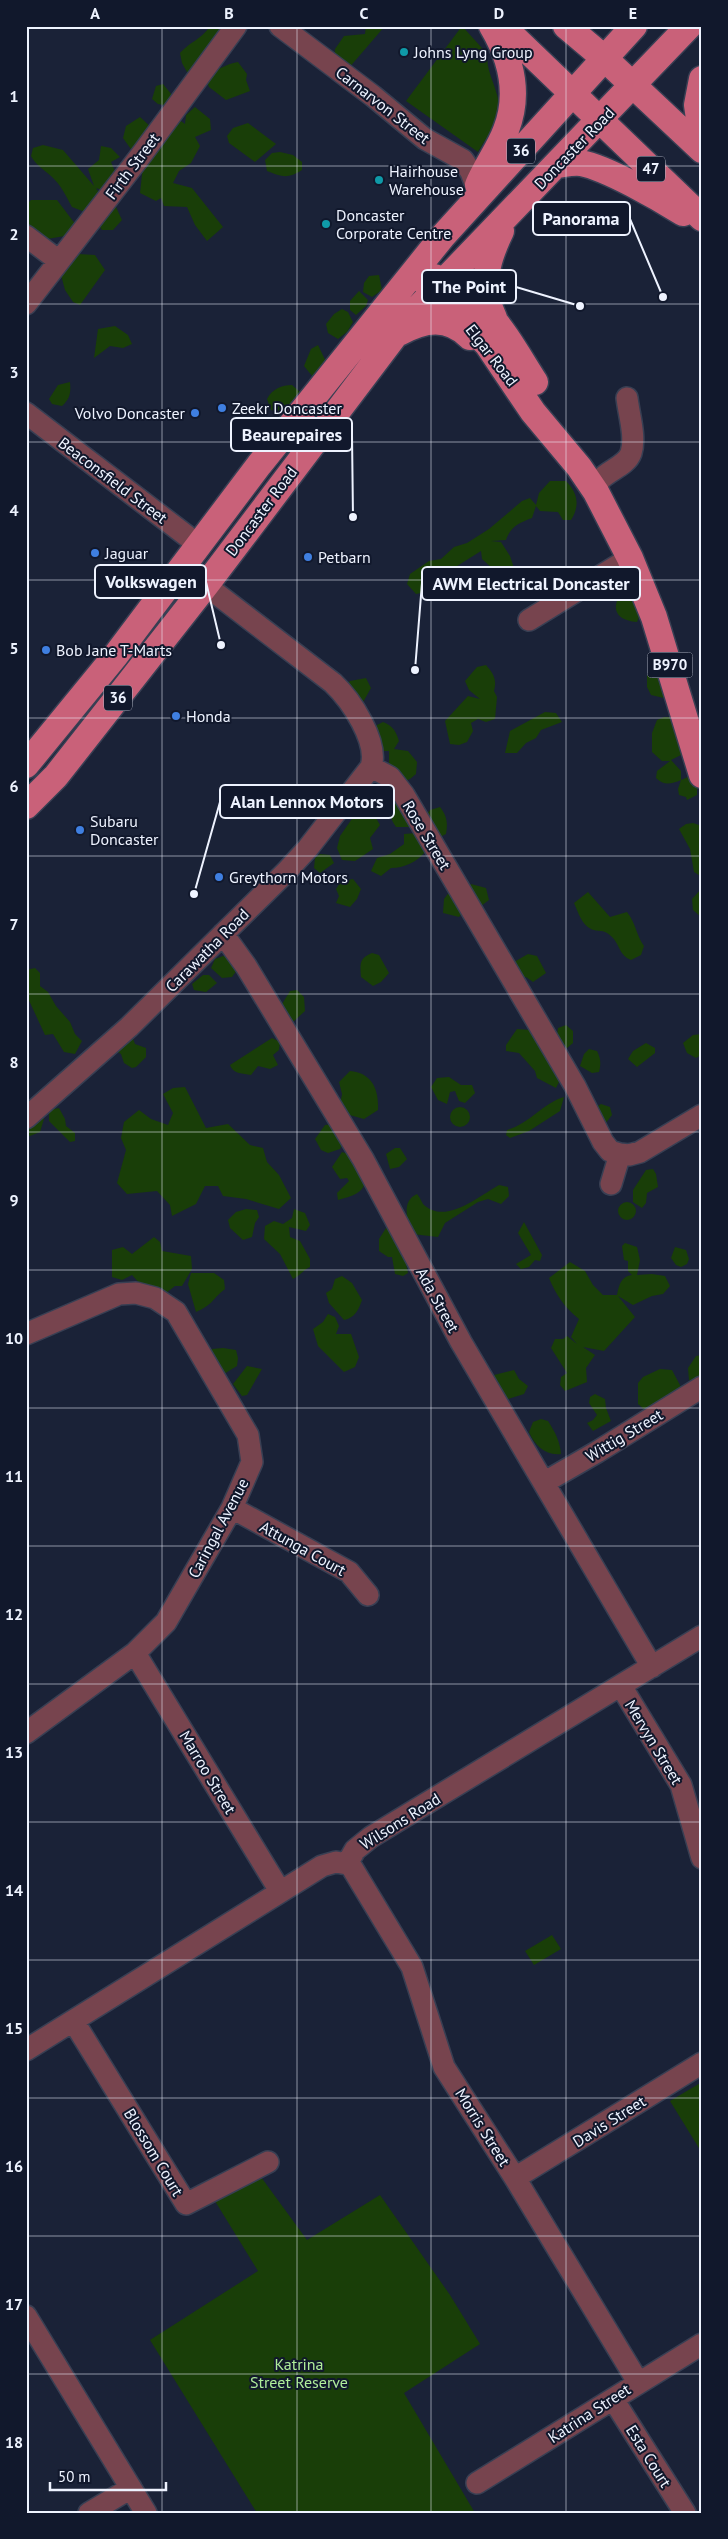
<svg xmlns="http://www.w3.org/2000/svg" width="728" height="2539" viewBox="0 0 728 2539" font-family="'PT Sans',sans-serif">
	<rect width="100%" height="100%" fill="#1a2237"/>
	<path fill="#193e08" d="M210,26H224L195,72H187L182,63L180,53C192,40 201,40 210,26Z
		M366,26H385L348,69L334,59L335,49L344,36L365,34Z
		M462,26L482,48L488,51C483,71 502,92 499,114C497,123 483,143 478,152L406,101Z
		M238,62L247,74L246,80L250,91L226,100L209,87L204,74C218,71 225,64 238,62Z
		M163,84L172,95L169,106L158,104L152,99L156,86Z
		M195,107L210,119L211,130L195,137L200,146L191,163L179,171L173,183L192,188L223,227L207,241L195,225L187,207L164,206L161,198L156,201L140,193L144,156L175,123L181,121L185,124L186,115Z
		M140,117L151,127L133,152L123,138L126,126Z
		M248,123L276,144L255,162L229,143L227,136L233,128Z
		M43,145L63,150L94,186L88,169L99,160L101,146L111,148L120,157L111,162L116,174L106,191L96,188L98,191L96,203L85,212L72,207C66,196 61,185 51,176C43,169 36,165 31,156L33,148Z
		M280,152L293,155L302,162V170C288,179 282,177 267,171L265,160L272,153Z
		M31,200H57L76,225L71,235L47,239L26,231V205Z
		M101,203L116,207L122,220L113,230H102L93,217Z
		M78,254L95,255L105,270L80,305L73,302L65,290L61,275Z
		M379,275L382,290L372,297L363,292L364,283L369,276Z
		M359,291L368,300L366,306L356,315L350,310V301Z
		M342,309L348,312L353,322L347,332L338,339L328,333L326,324L334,314Z
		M115,326L128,335L132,344L123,348L110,346L94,358L98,329Z
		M318,345L329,368L313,377L304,366L311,349Z
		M70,382C71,393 70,399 62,406L52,404L49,399L58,385Z
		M292,385L300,392L288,412L281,414L271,410L267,399C272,389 282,385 292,385Z
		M550,481H566C578,493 580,506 571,520H563L558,512L540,511L536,506L532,518C519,523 511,526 506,540L491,541L501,542L510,556L514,568L502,577L482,559L481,551L446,573L431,579L421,593L416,594L407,584L410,574L429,561L441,559L454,547L467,543L489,529L522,501L530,498L536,505L539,493Z
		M624,589L629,590L644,605L637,622C614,620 610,607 624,589Z
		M486,665C494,674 497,680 494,691L497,697L495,719L486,722L478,719L471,723L473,731L467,742L459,745L450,744L445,721L468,696L480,699L469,690L465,681L477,667Z
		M664,667L677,689L664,698L651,695L647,687V676L655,668Z
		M366,678L371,688L362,704L341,690L350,681Z
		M545,712L556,713L562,722L541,730L536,738L526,743L517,753H505L510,731Z
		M664,717H673L683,754L671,760L681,771V780L690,776L697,781V795L687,800L686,797L679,795L678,789L681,780C671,784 664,786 656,778L657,771L670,761H662L652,752V733L657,720Z
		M383,722C393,726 396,731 399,741L394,749L408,751L417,762L416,774L410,779L400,783L389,772V751H379L374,731L377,725Z
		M397,797L418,812L409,827H396C388,816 389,808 397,797Z
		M440,807C447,816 448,823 446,834L436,839L424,818L430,810Z
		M371,809L380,825L370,838L373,849L355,861L342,860L337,848L340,836L356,813Z
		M693,823L702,826V877L694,872L690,849L679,829L686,824Z
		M417,833L425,852C417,862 404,868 391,868L381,876L371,871L377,858L390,854L404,844V834Z
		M320,854L330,855L334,863L320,873L314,868L315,858Z
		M353,879L361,889L357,899L350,907L336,903L339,896L336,889L341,881Z
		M471,884L486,888L489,900L481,906L464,891Z
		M702,888V917H701L693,910L692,899Z
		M450,891L464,911L459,917L443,913L444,899Z
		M588,892L610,917L627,912C636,923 636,935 644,946L641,955L631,960C619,955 620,945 612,937C603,928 600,933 591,929C582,925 578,912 574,903Z
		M372,953L379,955L389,973L381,982L373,986L361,977C360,964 359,958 372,953Z
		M528,954L537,956L546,973L533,982L526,977L519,980L514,962Z
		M223,956L230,958L237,970L232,977L222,978L211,968L215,959Z
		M35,968L40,973V986L48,992L56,1006L70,1022L75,1034L82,1041L75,1054L64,1052L53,1034L45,1035L26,994V970Z
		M203,975H209L217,983L206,992L194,990L192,984Z
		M297,990L304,997L305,1011L292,1023L279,1009L290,991Z
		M566,1025L573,1031V1043L567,1048L556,1044L558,1028Z
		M517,1029L531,1030L561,1078L556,1088L537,1078L535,1071L519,1053L506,1051V1045Z
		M702,1034V1058L701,1055L696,1058L687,1053L683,1043L693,1035Z
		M132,1036L135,1044L146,1048V1057L136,1067L132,1068L124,1063L121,1054L116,1051Z
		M272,1038L280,1042L279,1050L273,1055L278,1065L270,1069L258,1066L251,1075C243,1073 234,1075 230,1065Z
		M646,1043L655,1048V1053L637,1067L628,1059L633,1051Z
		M589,1049L597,1051C601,1059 601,1064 599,1072L592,1073L580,1066L584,1054Z
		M350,1071C372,1073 379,1089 378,1110L364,1119L346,1114L340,1105L342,1094L339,1082Z
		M449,1077L461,1085H472L475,1093L465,1103L459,1101L455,1091L450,1092L447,1104L438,1100L431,1087L437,1078Z
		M185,1087L206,1128L228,1124L250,1145L263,1148L267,1162L279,1175L291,1198L279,1209L246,1199L223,1196L218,1186H205L196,1204L172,1216L170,1205L157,1191L127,1194L117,1183L126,1150L121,1138L124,1122L139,1110L151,1119L168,1125L173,1113L163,1094L173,1088Z
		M564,1097L560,1111L529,1131L510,1138L506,1135L507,1130C529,1124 543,1103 564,1097Z
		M601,1104L610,1107L612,1115L605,1124L596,1107Z
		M450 1117a10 10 0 1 1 20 0a10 10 0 1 1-20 0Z
		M26,1108L43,1110L44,1119L40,1132L30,1136L26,1135Z
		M59,1108L65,1119L66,1126L75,1133V1141L70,1142L49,1121V1110Z
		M334,1124L343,1142L340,1149L328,1153L321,1150L315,1139L325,1125Z
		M395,1148H400L407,1159L399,1167L390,1169L386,1154Z
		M342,1152L351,1155L366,1178C364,1194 352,1196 338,1200L337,1193L349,1181L347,1178L340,1179L332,1167Z
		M653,1169L656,1174L658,1187L647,1193L646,1203L642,1208L633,1202V1190L646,1170Z
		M499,1185L508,1187L509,1196L501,1204L488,1199L478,1202L445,1223L438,1237L412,1234C407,1220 401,1201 417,1194C420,1197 421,1201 423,1204C445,1226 479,1196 499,1185Z
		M618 1211a9 9 0 1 1 18 0a9 9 0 1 1-18 0Z
		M246,1209L257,1210L259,1217L255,1223L252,1237L243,1240L230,1228L228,1220L236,1212Z
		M294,1209L305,1213L310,1225L306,1231L289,1227L290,1237L300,1241L310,1259V1267C303,1270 300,1276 293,1279L280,1254L264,1239L265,1226L274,1221L283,1224L292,1218Z
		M390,1222L405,1247L400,1255L404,1254L408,1273L403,1276L395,1274L392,1257H388L379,1251V1239Z
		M524,1222L542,1255L540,1261L535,1260L529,1267L521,1269L516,1264L531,1255L518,1233Z
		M154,1237L160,1242L162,1251L191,1256L192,1269L182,1286H175L166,1293L142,1286L132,1275L122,1280L112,1277V1250L123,1247L132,1254Z
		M625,1243L637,1247L640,1260L637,1275L652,1274L665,1276L670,1286L663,1294L652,1296L633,1305L618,1296L635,1317L604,1351L583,1347L595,1355L586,1368L587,1382L565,1391L560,1385L561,1377L567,1373L551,1348L555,1339H563L567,1336L577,1344L571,1337L579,1319C565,1308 556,1295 549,1278L570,1262L585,1271L593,1285L603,1295H617C619,1285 621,1276 632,1275L628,1271V1261L624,1260L622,1246Z
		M675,1247L686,1250L689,1259L687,1264L681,1267L676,1265L671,1258Z
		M191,1273H214L224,1280L225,1289C211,1300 214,1304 196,1312L188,1284Z
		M342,1276L352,1283L362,1300C359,1309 355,1318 344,1320L329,1303L326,1293L332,1289L335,1279Z
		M328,1314L335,1317L339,1326L336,1334H351L359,1357L355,1367L344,1372L318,1346L313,1329L323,1322Z
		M223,1348L236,1350L238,1358L237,1366L219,1377L206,1358L212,1349Z
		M702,1355V1386L689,1380L688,1368L696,1356Z
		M247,1366L262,1369L247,1395L242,1396L233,1384Z
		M660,1369L672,1370L681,1387L679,1398L646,1411L638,1404V1383L643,1377Z
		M514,1370L519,1379L528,1386L524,1394L508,1399L491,1385L494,1375Z
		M595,1394L605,1399L606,1408L611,1421L593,1431L587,1423L593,1420L597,1415L589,1403L590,1397Z
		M541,1419L548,1421C555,1432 560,1441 561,1454C546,1456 535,1446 529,1432L533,1422Z
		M552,1935L561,1949L534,1965L525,1951Z
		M702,2082V2153L670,2101Z
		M261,2177L307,2240L380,2195L450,2295L480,2344L404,2393L475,2513H257L150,2340L258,2271L215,2201Z"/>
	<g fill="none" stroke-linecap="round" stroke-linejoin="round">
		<defs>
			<path id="minor" d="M280,26L373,96L425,139L463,160L471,172L477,188
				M26,236L59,261
				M26,304L142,154L236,26
				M26,413L200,546
				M596,492C595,472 625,470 631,453C636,437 629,415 627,398
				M183,568L333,683C351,700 379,742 371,767L390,777L404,795L575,1086L603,1142L610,1151L620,1154L629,1155L640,1152L702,1115
				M529,620L630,558
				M223,934L246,966L363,1159L461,1342L652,1667
				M26,1118L129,1027L286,872L308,848L371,767
				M611,1184L620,1154
				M26,1334L119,1294L136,1293L155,1298L176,1312L248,1435L252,1462L232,1508L166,1622L135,1653L26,1733
				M545,1482L597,1452L702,1387
				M232,1508L349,1572L368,1595
				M135,1653L280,1891
				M621,1686L681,1785L702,1858
				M347,1864L351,1866L412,1967L444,2067L515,2178L638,2382
				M74,2022L186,2204L268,2162
				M26,2050L322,1866L336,1862L347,1864L355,1850L371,1837L702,1636
				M515,2178L702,2063
				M26,2316L146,2513
				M613,2399L685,2513
				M477,2483L702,2344
				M89,2513L131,2488"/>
			<path id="major" d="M502,26L702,218
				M566,26L604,58L702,150
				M702,79L697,105L702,139
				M558,165C565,164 573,162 581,163C607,168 659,198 683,213
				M478,185C486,166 499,149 506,130C520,94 511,58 492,26
				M431,276C483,289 508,340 535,382
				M422,279L487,344L533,412L579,467L596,492L630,558L654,617L702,775
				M494,318C479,287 487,260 501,231
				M399,333C424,319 448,315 470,337
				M26,765L116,655L259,465L442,237L634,26
				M26,806L56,776L206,585L396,334L420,306L689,26"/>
		</defs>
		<use href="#minor" stroke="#383f53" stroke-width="24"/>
		<use href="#major" stroke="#383f53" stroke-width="29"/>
		<use href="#minor" stroke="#77444e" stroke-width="21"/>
		<use href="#major" stroke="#c96179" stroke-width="26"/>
	</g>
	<path fill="none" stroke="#eef3ff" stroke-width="1" stroke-opacity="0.55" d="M162,26V2513M297,26V2513M431,26V2513M566,26V2513M26,166H702M26,304H702M26,442H702M26,580H702M26,718H702M26,856H702M26,994H702M26,1132H702M26,1270H702M26,1408H702M26,1546H702M26,1684H702M26,1822H702M26,1960H702M26,2098H702M26,2236H702M26,2374H702"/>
	<g fill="#0f9aa8" stroke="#11182c" stroke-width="2">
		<circle cx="404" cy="52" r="5"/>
		<circle cx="379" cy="180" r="5"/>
		<circle cx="326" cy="224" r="5"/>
	</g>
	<g fill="#3f7fe0" stroke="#11182c" stroke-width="2">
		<circle cx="222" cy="408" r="5"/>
		<circle cx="195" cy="413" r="5"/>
		<circle cx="95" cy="553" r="5"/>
		<circle cx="308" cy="557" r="5"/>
		<circle cx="46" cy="650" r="5"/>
		<circle cx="176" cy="716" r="5"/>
		<circle cx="80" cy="830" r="5"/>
		<circle cx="219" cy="877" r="5"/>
	</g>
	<g text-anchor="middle" stroke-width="4" stroke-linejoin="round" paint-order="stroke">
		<g fill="#11182c" stroke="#acb1c0" stroke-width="1">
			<rect x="507" y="138.5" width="28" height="25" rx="4"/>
			<rect x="637" y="156.5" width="28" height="25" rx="4"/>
			<rect x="647.5" y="652.5" width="45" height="25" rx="4"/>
			<rect x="104" y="685.5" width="28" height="25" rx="4"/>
		</g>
		<g font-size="15" font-weight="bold" fill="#eef3ff">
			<text x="521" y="156">36</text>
			<text x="651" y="174">47</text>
			<text x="670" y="670">B970</text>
			<text x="118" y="703">36</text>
		</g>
		<g font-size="16" fill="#eef3ff" stroke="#11182c" text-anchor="start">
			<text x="414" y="58">Johns Lyng Group</text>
			<text x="389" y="177">Hairhouse<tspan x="389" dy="18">Warehouse</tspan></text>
			<text x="336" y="221">Doncaster<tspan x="336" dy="18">Corporate Centre</tspan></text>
			<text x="232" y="414">Zeekr Doncaster</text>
			<text x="185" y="419" text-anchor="end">Volvo Doncaster</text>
			<text x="105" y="559">Jaguar</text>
			<text x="318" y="563">Petbarn</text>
			<text x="56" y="656">Bob Jane T-Marts</text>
			<text x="186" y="722">Honda</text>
			<text x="90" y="827">Subaru<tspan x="90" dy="18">Doncaster</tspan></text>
			<text x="229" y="883">Greythorn Motors</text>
		</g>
		<g font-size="16" fill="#eef3ff" stroke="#11182c">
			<text transform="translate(383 105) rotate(38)" y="6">Carnarvon Street</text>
			<text transform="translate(574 148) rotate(-46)" y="6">Doncaster Road</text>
			<text transform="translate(132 166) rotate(-53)" y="6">Firth Street</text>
			<text transform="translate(492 355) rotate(52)" y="6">Elgar Road</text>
			<text transform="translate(113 480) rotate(37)" y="6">Beaconsfield Street</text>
			<text transform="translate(261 511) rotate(-53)" y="6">Doncaster Road</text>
			<text transform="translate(427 835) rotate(59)" y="6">Rose Street</text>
			<text transform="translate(207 950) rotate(-45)" y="6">Carawatha Road</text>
			<text transform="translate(438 1300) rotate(61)" y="6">Ada Street</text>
			<text transform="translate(624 1435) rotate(-31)" y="6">Wittig Street</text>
			<text transform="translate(218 1528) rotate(-62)" y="6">Caringal Avenue</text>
			<text transform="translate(303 1548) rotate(29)" y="6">Attunga Court</text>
			<text transform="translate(654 1742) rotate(59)" y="6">Mervyn Street</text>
			<text transform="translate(208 1772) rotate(59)" y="6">Marroo Street</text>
			<text transform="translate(400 1821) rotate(-32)" y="6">Wilsons Road</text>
			<text transform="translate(609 2121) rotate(-32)" y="6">Davis Street</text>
			<text transform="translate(483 2127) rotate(58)" y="6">Morris Street</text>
			<text transform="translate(154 2152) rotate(59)" y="6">Blossom Court</text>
			<text transform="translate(589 2413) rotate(-33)" y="6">Katrina Street</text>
			<text transform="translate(649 2456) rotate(58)" y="6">Esta Court</text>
		</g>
		<g font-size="16" fill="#afed9a" stroke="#11182c">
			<text x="299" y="2370">Katrina<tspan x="299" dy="18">Street Reserve</tspan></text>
		</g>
	</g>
	<path fill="none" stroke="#eef3ff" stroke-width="2" d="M663 297L630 219M580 306L516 287M353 517L352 435M221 645L206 582M415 670L422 583M194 894L220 802"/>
	<g fill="#eef3ff" stroke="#11182c" stroke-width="2">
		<circle cx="663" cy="297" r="5"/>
		<circle cx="580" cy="306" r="5"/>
		<circle cx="353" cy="517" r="5"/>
		<circle cx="221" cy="645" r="5"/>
		<circle cx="415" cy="670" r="5"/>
		<circle cx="194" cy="894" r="5"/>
	</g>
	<g fill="#11182c" stroke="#eef3ff" stroke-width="2">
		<rect x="533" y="202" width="97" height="33" rx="5"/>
		<rect x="422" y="270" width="94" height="33" rx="5"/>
		<rect x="231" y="418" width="121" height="33" rx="5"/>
		<rect x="95" y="565" width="111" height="33" rx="5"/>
		<rect x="422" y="567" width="218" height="33" rx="5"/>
		<rect x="220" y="785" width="174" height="33" rx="5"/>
	</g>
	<g font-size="18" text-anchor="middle" font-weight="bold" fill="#eef3ff">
		<text x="581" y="225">Panorama</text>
		<text x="469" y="293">The Point</text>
		<text x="292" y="441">Beaurepaires</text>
		<text x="151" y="588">Volkswagen</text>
		<text x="531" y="590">AWM Electrical Doncaster</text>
		<text x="307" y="808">Alan Lennox Motors</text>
	</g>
	<rect width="728" height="2539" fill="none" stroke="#11182c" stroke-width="55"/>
	<path d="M50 2482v8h116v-8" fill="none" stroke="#eef3ff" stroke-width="2.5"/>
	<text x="58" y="2482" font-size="15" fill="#eef3ff" stroke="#11182c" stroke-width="4" paint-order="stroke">50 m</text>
	<rect x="28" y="28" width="672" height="2484" fill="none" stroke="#eef3ff" stroke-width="2"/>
	<g font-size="16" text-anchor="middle" font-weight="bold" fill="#eef3ff">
		<text x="95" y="19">A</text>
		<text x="229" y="19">B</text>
		<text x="364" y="19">C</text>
		<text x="499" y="19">D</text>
		<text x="633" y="19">E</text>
		<text x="14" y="102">1</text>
		<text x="14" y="240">2</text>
		<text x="14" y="378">3</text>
		<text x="14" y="516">4</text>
		<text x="14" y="654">5</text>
		<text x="14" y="792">6</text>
		<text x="14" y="930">7</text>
		<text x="14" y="1068">8</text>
		<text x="14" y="1206">9</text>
		<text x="14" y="1344">10</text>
		<text x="14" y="1482">11</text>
		<text x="14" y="1620">12</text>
		<text x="14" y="1758">13</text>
		<text x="14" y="1896">14</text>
		<text x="14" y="2034">15</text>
		<text x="14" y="2172">16</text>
		<text x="14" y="2310">17</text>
		<text x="14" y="2448">18</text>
	</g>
</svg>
